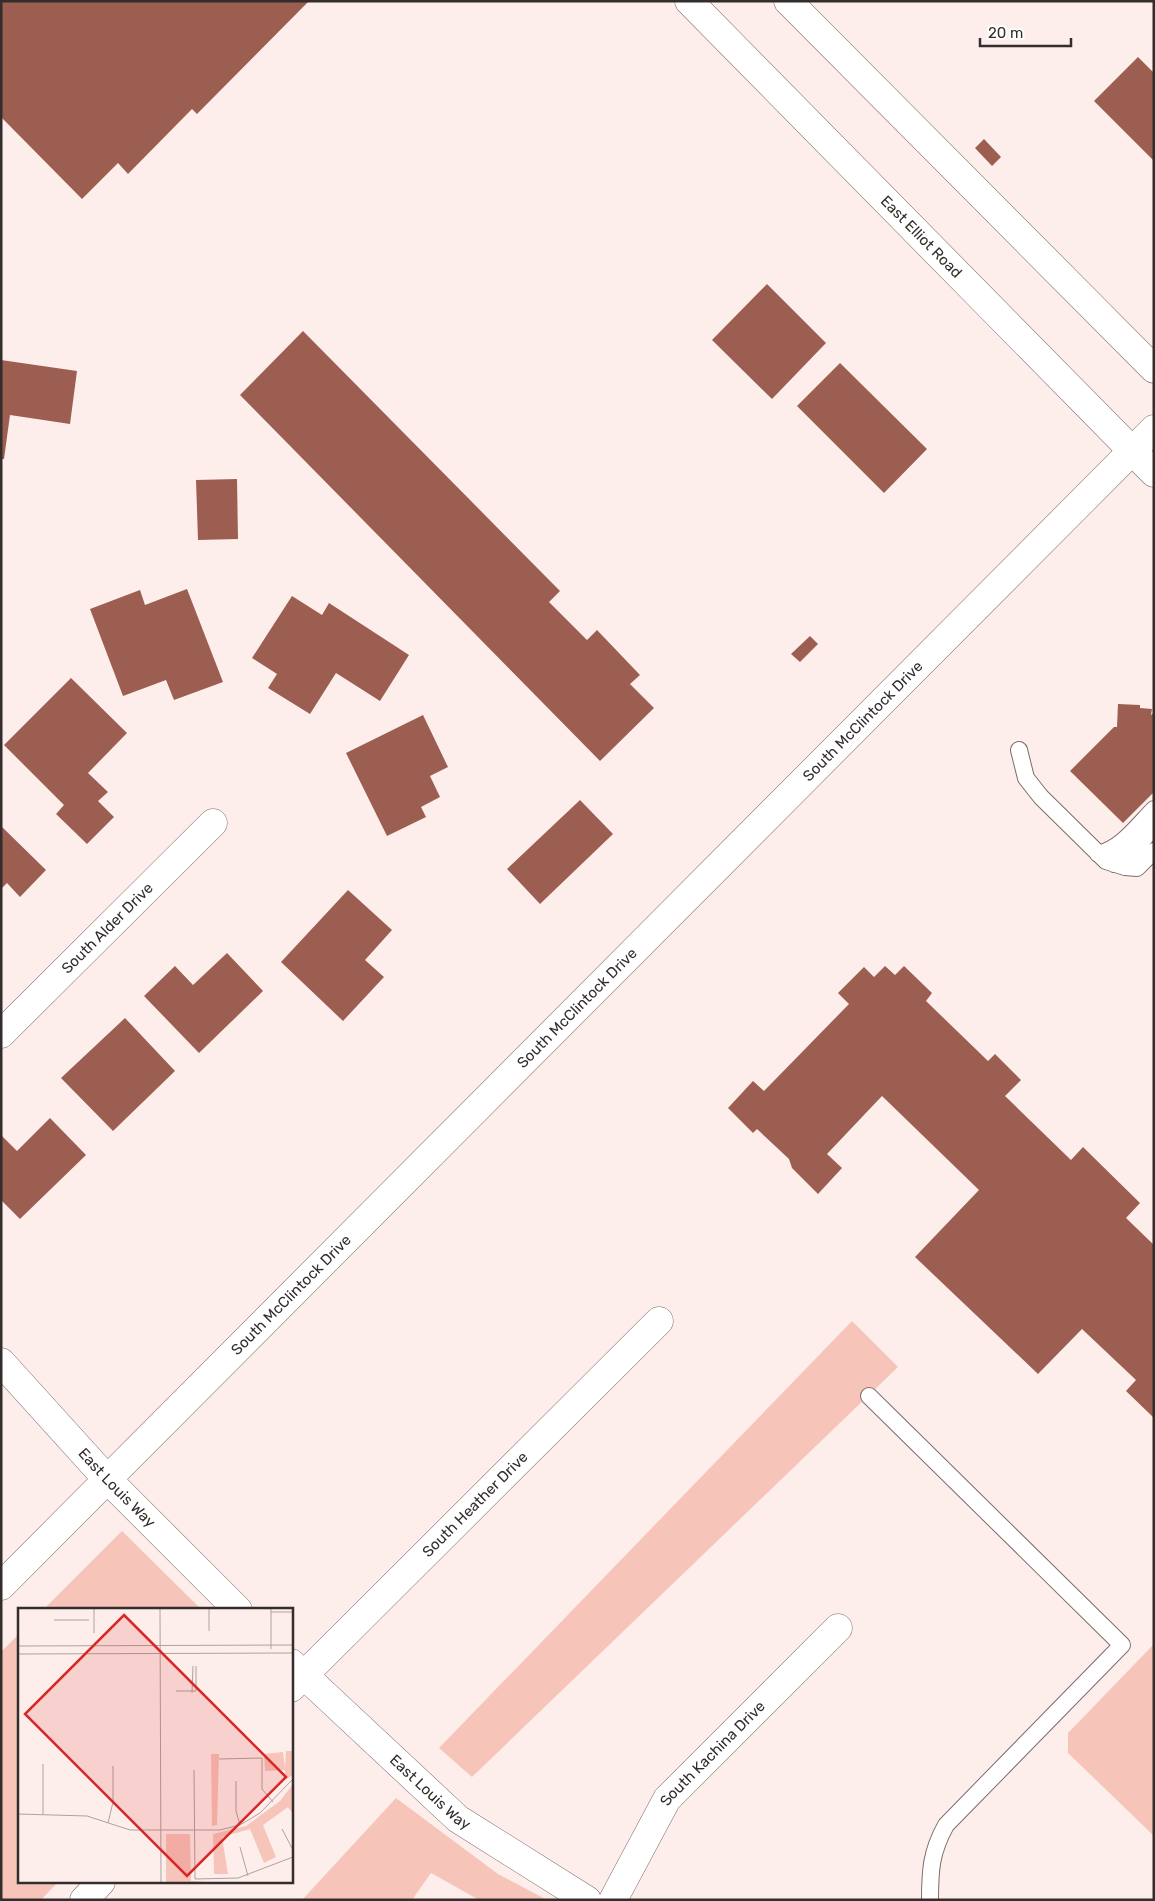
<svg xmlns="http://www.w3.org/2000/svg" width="1155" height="1901" viewBox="0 0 1155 1901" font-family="Rubik,sans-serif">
	<rect width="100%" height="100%" fill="#feeeeb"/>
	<path fill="#f7c4ba" d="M852,1321L898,1367L472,1777L439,1748Z
		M122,1531L202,1610H43Z
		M19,1634V1882H58L41,1900H1V1652Z
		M1154,1644V1836L1068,1753V1733Z
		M396,1798L498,1874L547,1900H479L431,1873L412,1900H302Z"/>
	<path fill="#9d5e52" d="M1,1H309L197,114L192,109L128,174L118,163L82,199L1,117Z
		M1138,57L1154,73V161L1094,101Z
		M984,139L1001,157L992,166L975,148Z
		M767,284L826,343L772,399L712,340Z
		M303,331L560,591L549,602L587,640L597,630L640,675L630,684L654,708L600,761L240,395Z
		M1,360L77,371L70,424L10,415L4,459H1Z
		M840,363L927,449L884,493L797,406Z
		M237,479L238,539L198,540L196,480Z
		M187,589L223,682L174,700L166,680L123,696L90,609L140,590L145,605Z
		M292,596L322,615L329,603L409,655L380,701L336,673L310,714L268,688L277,674L252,658Z
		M810,636L818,644L800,662L791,654Z
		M71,678L127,733L88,773L108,792L98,801L114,817L87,844L56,814L64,805L4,745Z
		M1118,704L1140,705V708L1152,709L1151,715L1154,713V792L1123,823L1070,771L1114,727H1117Z
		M423,715L448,767L430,776L440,797L421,807L426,817L387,836L346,753Z
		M580,800L613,834L540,904L507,869Z
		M1,826L46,870L20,897L7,883L1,889Z
		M348,890L392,930L365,960L384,977L343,1021L281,962Z
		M227,953L263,991L199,1053L144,996L175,966L193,985Z
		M885,966L895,975L904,966L932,993L926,1001L988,1061L995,1054L1021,1080L1005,1096L1071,1160L1083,1147L1140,1203L1126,1218L1154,1245V1418L1126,1391L1136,1380L1082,1329L1038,1374L915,1257L979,1190L882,1096L827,1154L842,1168L818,1194L792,1168L789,1159L757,1129L753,1133L728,1108L753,1081L764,1091L849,1004L838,993L864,967L874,977Z
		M125,1018L175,1071L113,1131L61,1078Z
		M50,1118L86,1155L20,1219L1,1200V1135L17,1151Z"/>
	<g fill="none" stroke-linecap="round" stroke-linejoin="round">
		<defs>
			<path id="service" d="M1019,750L1026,778L1041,797L1106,861L1125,867L1137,868L1154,851
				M1098,854C1122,848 1137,826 1154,809
				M1114,864L1127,856L1154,828
				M869,1396L1122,1645L946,1825C931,1852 930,1870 930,1900"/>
			<g id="minor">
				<path id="s1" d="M1,1034L213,823"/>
				<path id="s2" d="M1,1362L107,1479L238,1610"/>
				<path id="s3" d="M291,1663L458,1819L587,1900"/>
				<path id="s4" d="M291,1688L659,1321"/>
				<path d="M84,1900L101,1882"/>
				<path id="s5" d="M613,1900L667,1799L838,1628"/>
			</g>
			<g id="secondary">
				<path id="s6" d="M689,1L1154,473"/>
				<path d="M788,1L1154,369"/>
				<path id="s7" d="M1,1586L1154,429"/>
			</g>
		</defs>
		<use href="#service" stroke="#7b6d6a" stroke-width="18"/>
		<use href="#minor" stroke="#7b6d6a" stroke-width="29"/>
		<use href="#secondary" stroke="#7b6d6a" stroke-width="29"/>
		<use href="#service" stroke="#fff" stroke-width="16"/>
		<use href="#minor" stroke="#fff" stroke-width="28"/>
		<use href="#secondary" stroke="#fff" stroke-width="28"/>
	</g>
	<g text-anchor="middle" stroke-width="5" stroke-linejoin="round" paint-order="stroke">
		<g font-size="15" fill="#332d2c" stroke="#fff">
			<text dy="5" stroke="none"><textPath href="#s6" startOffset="331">East Elliot Road</textPath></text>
			<text dy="5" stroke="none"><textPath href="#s7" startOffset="1221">South McClintock Drive</textPath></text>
			<text dy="5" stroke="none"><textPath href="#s1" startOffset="150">South Alder Drive</textPath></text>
			<text dy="5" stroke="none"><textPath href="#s7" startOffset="816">South McClintock Drive</textPath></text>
			<text dy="5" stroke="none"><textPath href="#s7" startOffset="411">South McClintock Drive</textPath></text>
			<text dy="5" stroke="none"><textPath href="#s2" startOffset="171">East Louis Way</textPath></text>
			<text dy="5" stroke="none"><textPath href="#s4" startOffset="260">South Heather Drive</textPath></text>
			<text dy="5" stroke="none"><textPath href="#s5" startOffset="179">South Kachina Drive</textPath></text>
			<text dy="5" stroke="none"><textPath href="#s3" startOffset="190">East Louis Way</textPath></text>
		</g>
	</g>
	<g transform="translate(18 1608)">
		<rect width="275" height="275" fill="#feeeeb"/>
		<path d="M268,143H275V167L267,172V162L247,163L246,146L265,144L267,160ZM193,146H201L199,217L194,218ZM275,176V206L270,199L245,217L258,249L246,255L232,221L204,229L210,266H196L195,226L228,218L262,193ZM148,226H172L173,273L189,274H148Z" fill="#f7c4ba"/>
		<path fill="none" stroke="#ada19f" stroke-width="1" d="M142,1L143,274M253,1V41M253,4H275M36,12H71M191,23V1M76,25V1M0,38L275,37M0,46L275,45M158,83H178V58M174,85L175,58M201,151L244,150V181L255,194M25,156V206M176,162L177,271L220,270L275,249M218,173V203L222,217M0,206L69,208L112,222H202L222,217L242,205L275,171M90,215L95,194V158M264,221L275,242M222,239L230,268"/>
		<path fill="#d62828" fill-opacity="0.15" stroke="#d62828" stroke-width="2.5" d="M106,7L268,169L169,268L7,106Z"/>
		<rect width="275" height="275" fill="none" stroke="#332d2c" stroke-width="2.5"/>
	</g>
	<rect width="1155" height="1901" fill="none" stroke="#332d2c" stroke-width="5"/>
	<path d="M980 38v8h91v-8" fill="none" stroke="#332d2c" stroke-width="2.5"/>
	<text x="988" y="38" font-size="15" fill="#332d2c" stroke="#ffffff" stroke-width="4" paint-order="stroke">20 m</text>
</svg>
